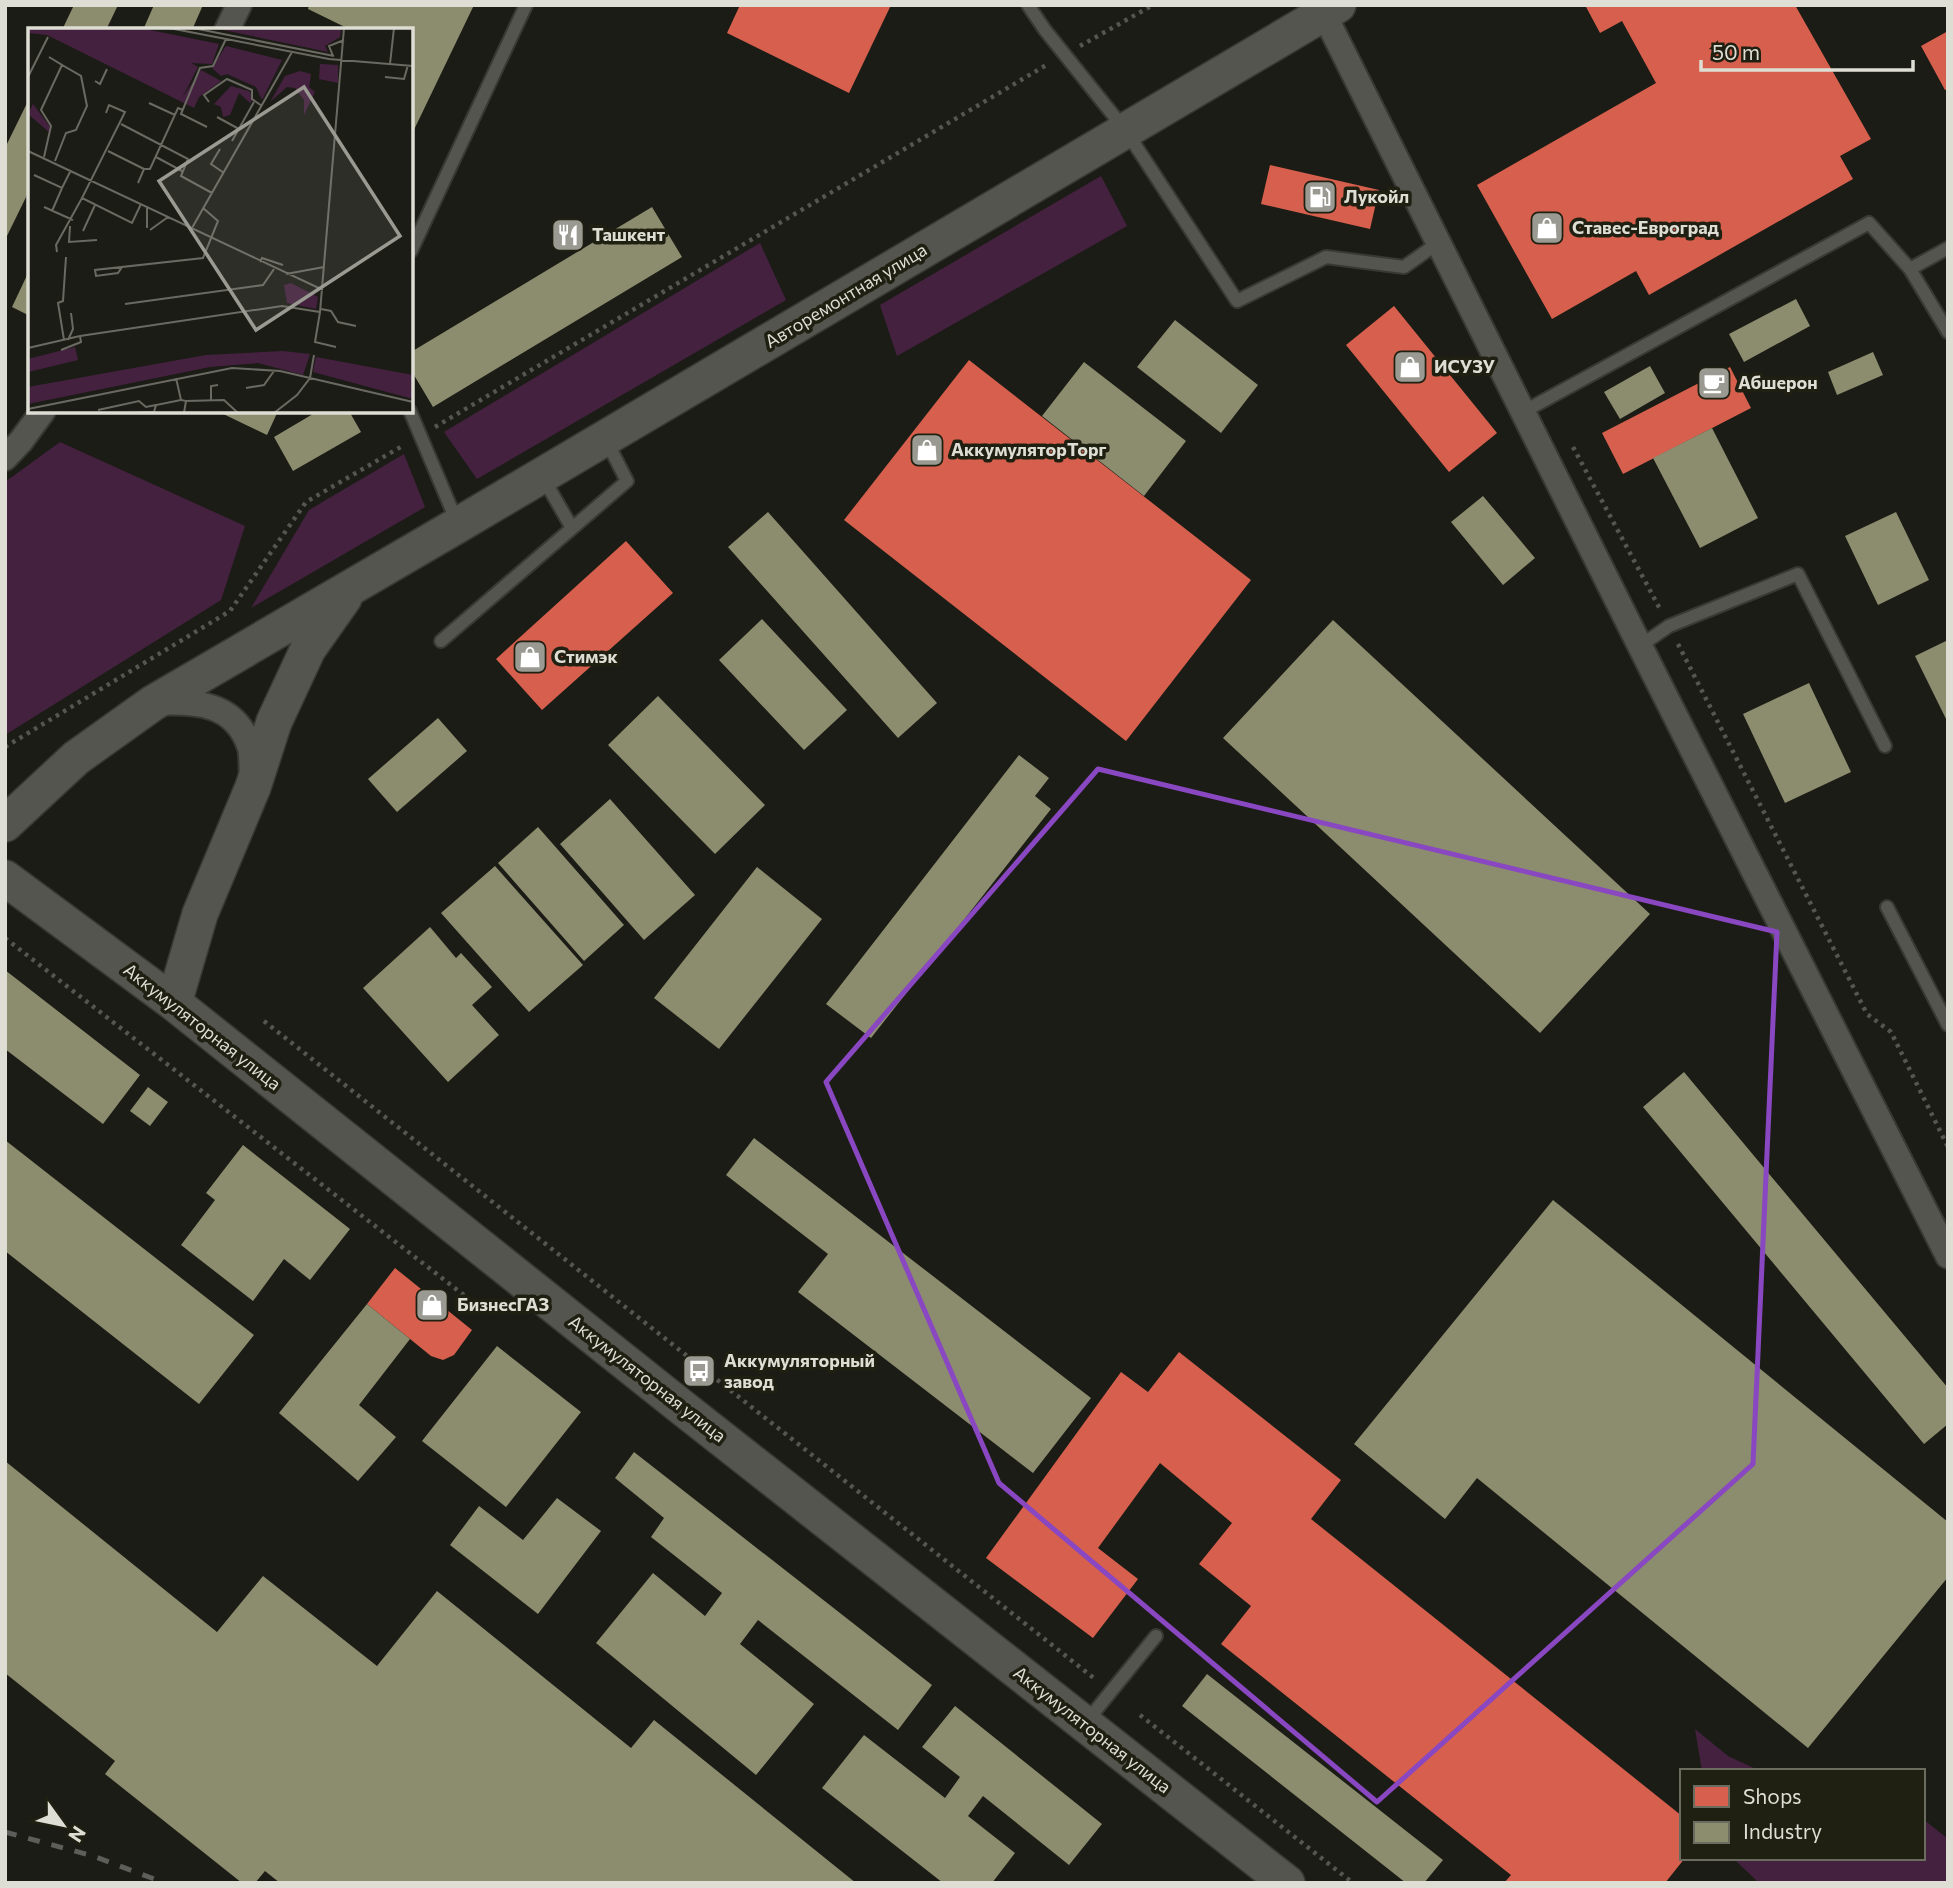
<svg xmlns="http://www.w3.org/2000/svg" width="1953" height="1888" viewBox="0 0 1953 1888" font-family="Commissioner,sans-serif">
	<rect width="100%" height="100%" fill="#1c1c16"/>
	<path fill="#452140" d="M1101,176L1127,226L897,356L880,305Z
		M760,243L786,300L477,479L444,432Z
		M60,442L245,526L221,600L5,735V482Z
		M404,454L425,507L251,608L309,510Z
		M1695,1729L1728,1756L1760,1771H1702Z
		M1923,1819L1948,1839V1883H1759L1734,1859L1923,1858Z"/>
	<path fill="#d6604d" d="M740,5H891L849,93L727,33Z
		M1585,5H1795L1871,139L1840,156L1853,179L1649,295L1636,271L1552,319L1477,185L1656,83L1622,21L1600,33Z
		M1948,31V89L1945,90L1921,46Z
		M1270,165L1379,190L1370,229L1261,204Z
		M1394,306L1497,433L1449,472L1346,345Z
		M969,360L1251,580L1126,741L844,520Z
		M1730,367L1751,408L1623,474L1602,433Z
		M626,541L673,593L542,710L496,659Z
		M395,1268L472,1330L454,1355L443,1360L431,1356L367,1304Z
		M1179,1352L1341,1480L1311,1519L1682,1816V1858H1685L1665,1883H1504L1511,1875L1221,1644L1251,1606L1199,1564L1232,1523L1160,1463L1098,1548L1138,1579L1093,1638L986,1558L1121,1372L1148,1392Z"/>
	<path fill="#8c8c6e" d="M74,5H118L106,30H62Z
		M154,5H203L192,30H143Z
		M309,5H474L411,136V30H351L308,9Z
		M30,97V189L5,240V148Z
		M652,207L682,257L433,407L411,370V352Z
		M30,269V316L12,307Z
		M1796,299L1810,326L1744,362L1729,334Z
		M1175,320L1258,385L1221,433L1137,367Z
		M1873,352L1883,375L1837,395L1828,372Z
		M1084,362L1186,441L1144,496L1042,416Z
		M1650,366L1665,393L1620,419L1604,392Z
		M217,411H278L267,435Z
		M318,411H349L361,432L293,471L274,437Z
		M1712,428L1758,518L1700,548L1653,458Z
		M1483,496L1535,558L1503,585L1451,522Z
		M768,512L937,703L898,738L728,547Z
		M1896,512L1929,580L1878,605L1845,536Z
		M762,619L847,710L804,750L719,660Z
		M1333,620L1650,914L1540,1033L1223,738Z
		M1948,640V723L1915,656Z
		M1809,683L1851,772L1785,803L1743,714Z
		M658,696L765,805L715,854L608,745Z
		M438,718L467,751L397,812L368,779Z
		M1019,755L1049,778L1035,796L1051,809L871,1038L826,1004Z
		M610,799L695,895L644,940L560,844Z
		M538,827L624,925L584,961L498,863Z
		M495,866L583,965L529,1012L441,913Z
		M757,867L822,919L719,1049L654,998Z
		M430,927L456,958L461,953L492,987L472,1005L499,1035L448,1082L363,988Z
		M5,970L140,1075L103,1124L5,1049Z
		M1684,1072L1948,1388V1424L1924,1444L1643,1107Z
		M148,1087L168,1102L150,1126L130,1111Z
		M754,1138L1091,1398L1033,1473L798,1292L828,1254L726,1175Z
		M5,1140L254,1335L199,1404L5,1251Z
		M243,1145L350,1229L310,1280L284,1259L253,1301L181,1245L215,1200L206,1193Z
		M1553,1200L1948,1522V1577L1808,1748L1477,1478L1445,1519L1354,1444Z
		M367,1304L410,1339L359,1405L396,1437L358,1481L279,1413Z
		M497,1346L581,1412L506,1507L422,1441Z
		M634,1452L932,1685L898,1730L758,1620L740,1644L814,1704L756,1775L596,1643L653,1573L705,1616L722,1593L651,1537L664,1518L615,1478Z
		M5,1461L217,1632L263,1576L377,1666L437,1591L631,1748L654,1720L856,1883H280L265,1871L255,1883H242L105,1774L115,1761L5,1673Z
		M557,1498L601,1531L538,1614L450,1545L479,1506L523,1540Z
		M1207,1674L1443,1860L1424,1883H1406L1182,1706Z
		M955,1706L1102,1824L1069,1865L983,1796L968,1816L1015,1853L992,1883H943L822,1788L864,1735L945,1798L960,1777L922,1747Z"/>
	<g fill="none" stroke-linecap="round" stroke-linejoin="round">
		<defs>
			<path id="lane" d="M1028,5L1045,30L1126,131L1237,301L1326,257L1404,267L1438,243
				M411,251L526,5
				M1910,269L1948,248
				M410,411L457,522
				M1523,412L1869,223L1910,269L1948,332
				M542,476L572,528
				M441,641L627,481L605,438
				M1640,646L1669,626L1798,574L1885,746
				M1887,907L1948,1025
				M1087,1721L1156,1636"/>
			<path id="street" d="M1324,14L1640,646L1948,1256
				M227,30L239,5
				M5,458L21,441L43,411
				M156,703C197,701 236,703 250,748C252,757 251,767 252,775"/>
			<path id="secondary" d="M5,824L76,758L153,703L458,525L1338,5
				M5,878L174,1003L684,1409L1287,1883
				M174,1003L200,914L253,787L274,722L308,649L344,598"/>
		</defs>
		<use href="#lane" stroke="#393934" stroke-width="16"/>
		<use href="#street" stroke="#393934" stroke-width="28"/>
		<use href="#secondary" stroke="#393934" stroke-width="38"/>
		<path stroke="#555551" stroke-width="4.5" stroke-dasharray="3.5 5" stroke-linecap="butt" d="M1080,46L1153,5
			M435,427L1048,64
			M1573,447L1660,609
			M1678,644L1867,1014L1891,1032L1948,1147
			M5,747L230,611L306,502L404,445
			M5,938L465,1296
			M264,1021L1095,1679
			M1140,1715L1353,1883"/>
		<use href="#lane" stroke="#555550" stroke-width="12"/>
		<use href="#street" stroke="#555550" stroke-width="24"/>
		<use href="#secondary" stroke="#555550" stroke-width="35"/>
		<path stroke="#5d5d59" stroke-width="5" stroke-dasharray="12 12" stroke-linecap="butt" d="M5,1832L93,1856L165,1883"/>
	</g>
	<path fill="none" stroke="#8a47c2" stroke-width="5" stroke-linejoin="round" d="M1098,769L1777,932L1753,1464L1377,1802L999,1483L826,1082Z"/>
	<defs>
		<symbol id="fuel-square" viewBox="-11 -11 22 22"><rect x="-9" y="-9" width="18" height="18" rx="4" fill="#9a9a92" stroke="#1f2012"/><path d="M-5.5-6h7V0h2V4h1.3V-2.5L3-4.5l.8-.8L6-3V5H2.5V1h-1V6h-7ZM-4.2-4.7v3.2H.2V-4.7Z" fill="#fff"/></symbol>
		<symbol id="shop-square" viewBox="-11 -11 22 22"><rect x="-9" y="-9" width="18" height="18" rx="4" fill="#9a9a92" stroke="#1f2012"/><path d="M-5-2.5h2.3a2.7 3.5 0 0 1 5.4 0H5L5.5 6h-11ZM-1.5-2.5h3a1.5 2.3 0 0 0-3 0Z" fill="#fff"/></symbol>
		<symbol id="restaurant-square" viewBox="-11 -11 22 22"><rect x="-9" y="-9" width="18" height="18" rx="4" fill="#9a9a92" stroke="#1f2012"/><path d="M-5-6h1v4h1v-4h1v4h1v-4h1v5L-1.5 .5V6h-2V.5L-5-1ZM5-6V6H3V1.5H1.5Q1.5-4 5-6Z" fill="#fff"/></symbol>
		<symbol id="cafe-square" viewBox="-11 -11 22 22"><rect x="-9" y="-9" width="18" height="18" rx="4" fill="#9a9a92" stroke="#1f2012"/><path d="M-5.5-4.5H6V0H3Q3 3.5 0 3.5H-2.5Q-5.5 3.5-5.5 0ZM3-3.2v2h1.7v-2ZM-6 4.5H4V6H-6Z" fill="#fff"/></symbol>
		<symbol id="bus-square" viewBox="-11 -11 22 22"><rect x="-9" y="-9" width="18" height="18" rx="4" fill="#9a9a92" stroke="#1f2012"/><path d="M-5-6H5V4H4V6H2V4H-2V6H-4V4H-5ZM-3.5-4V0h7V-4ZM-3.5 1.2v1.5H-2V1.2ZM2 1.2v1.5H3.5V1.2Z" fill="#fff"/></symbol>
	</defs>
	<g fill-rule="evenodd">
		<use href="#fuel-square" x="1301" y="178" width="38" height="38"/>
		<use href="#shop-square" x="1528" y="209" width="38" height="38"/>
		<use href="#restaurant-square" x="549" y="216" width="38" height="38"/>
		<use href="#shop-square" x="1391" y="348" width="38" height="38"/>
		<use href="#cafe-square" x="1695" y="364" width="38" height="38"/>
		<use href="#shop-square" x="908" y="431" width="38" height="38"/>
		<use href="#shop-square" x="511" y="638" width="38" height="38"/>
		<use href="#shop-square" x="413" y="1286" width="38" height="38"/>
		<use href="#bus-square" x="680" y="1352" width="38" height="38"/>
	</g>
	<g text-anchor="middle" stroke-width="7" stroke-linejoin="round" paint-order="stroke">
		<g font-size="18" font-weight="bold" fill="#deded5" stroke="#1f2012" text-anchor="start">
			<text x="1344" y="203">Лукойл</text>
			<text x="1572" y="234">Ставес-Евроград</text>
			<text x="592" y="241">Ташкент</text>
			<text x="1434" y="373">ИСУЗУ</text>
			<text x="1738" y="389">Абшерон</text>
			<text x="951" y="456">АккумуляторТорг</text>
			<text x="554" y="663">Стимэк</text>
			<text x="457" y="1311">БизнесГАЗ</text>
			<text x="724" y="1367">Аккумуляторный<tspan x="724" dy="21">завод</tspan></text>
		</g>
		<g font-size="18" fill="#deded5" stroke="#1f2012">
			<text transform="translate(846 296) rotate(-31)" y="6">Авторемонтная улица</text>
			<text transform="translate(202 1027) rotate(38)" y="6">Аккумуляторная улица</text>
			<text transform="translate(647 1379) rotate(38)" y="6">Аккумуляторная улица</text>
			<text transform="translate(1092 1730) rotate(38)" y="6">Аккумуляторная улица</text>
		</g>
	</g>
	<g transform="translate(28 28)">
		<rect width="385" height="385" fill="#1c1c16"/>
		<path d="M0,0H112L191,16L184,36L163,35L170,39L154,70L173,42L193,53L171,69L166,80L19,7L0,5ZM186,0H313L312,9L297,18L300,24ZM198,18L254,32L234,72L228,59L199,46L193,48L184,40ZM292,36L310,37V55L291,51ZM272,43L283,46L281,59L287,64L276,87V72L267,60L259,59L242,74L257,48ZM203,58L221,63L226,71L222,75L211,65L202,87L195,89L193,79L186,76ZM5,76L22,99L21,104L0,86ZM263,255L290,269L288,281L259,275L256,257ZM47,319L50,332L0,344V331ZM255,323L282,326L275,347L230,335L182,339L0,376V359L178,327ZM288,329L385,347V371L285,344Z" fill="#452140"/>
		<path fill="none" stroke="#6a6a62" stroke-width="2" d="M141,0L301,31L385,38M165,0L306,28M305,28L301,18L316,12M362,36L366,0M0,49L20,9M357,49L376,51L380,37M67,53L72,56L79,41M181,74L176,67L199,51L224,62V71L234,78M121,75L147,87M78,85L81,77L97,84L54,170L104,195L113,176M189,89L211,101M93,96L160,131L153,148L184,165M179,99L153,86L172,40L185,38L198,11M204,113L226,74M192,121L183,136L196,145M0,123L295,262M80,123L116,141M16,129L23,98L13,82L34,37L21,29M128,129L154,143M27,133L38,105L48,102L59,78L53,48L34,37M6,147L34,160L43,142M110,155L116,141H122L150,80L155,82M119,178V200M16,179L45,192M24,183L34,160M42,198L41,214L69,212M164,200L264,24M122,202L140,189M55,203L67,177M29,224L28,217L54,170M232,234L234,230L255,237M94,239L90,245L68,248L67,242L175,230L190,193L175,180M258,246L296,239M97,276L235,257L246,241M293,281L303,283L310,294L328,298M292,284L287,314L308,319M36,312L30,275L35,273L38,229M40,312L45,301L43,285M0,320L52,308L254,278L292,284L316,0M33,322L53,314L52,308M148,350L153,372L158,373L156,385M218,360L236,357L246,343M158,373L196,372L210,385M183,373V358L190,357M0,381L204,340L252,343L385,374M70,382L111,373L118,379L128,377M103,385L126,384L128,377L153,372M246,385L269,367L282,350L286,327"/>
		<path fill="#9a9a92" fill-opacity="0.15" stroke="#9a9a92" stroke-width="3.5" d="M276,59L372,208L228,302L131,153Z"/>
		<rect width="385" height="385" fill="none" stroke="#deded5" stroke-width="3.5"/>
	</g>
	<rect width="1953" height="1888" fill="none" stroke="#deded5" stroke-width="14"/>
	<rect x="1680" y="1769" width="245" height="91" fill="#1f2012" stroke="#6b6c60" stroke-width="2"/>
	<rect x="1694" y="1786" width="35" height="21" fill="#d6604d" stroke="#6b6c60" stroke-width="2"/>
	<text x="1743" y="1804" font-size="21" fill="#deded5">Shops</text>
	<rect x="1694" y="1822" width="35" height="21" fill="#8c8c6e" stroke="#6b6c60" stroke-width="2"/>
	<text x="1743" y="1839" font-size="21" fill="#deded5">Industry</text>
	<g transform="translate(63 1825) rotate(123)" stroke="#1f2012" stroke-width="5" paint-order="stroke">
	<path d="M0-5L12 26L0 18L-12 26Z" fill="#deded5"/>
	<text y="-10" font-size="19" font-weight="bold" text-anchor="middle" fill="#deded5">N</text>
	</g>
	<path d="M1701 60v10h212v-10" fill="none" stroke="#deded5" stroke-width="3.5"/>
	<text x="1712" y="60" font-size="21" fill="#deded5" stroke="#1f2012" stroke-width="5" paint-order="stroke">50 m</text>
</svg>
